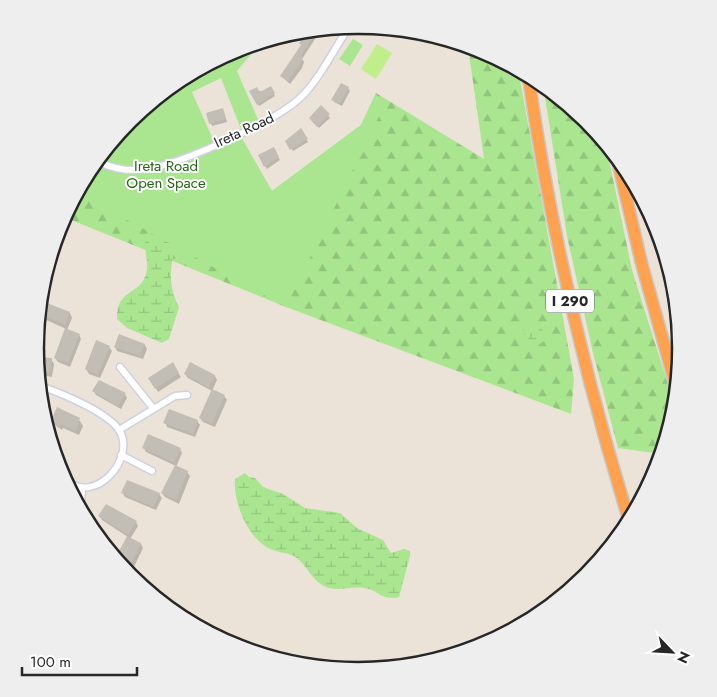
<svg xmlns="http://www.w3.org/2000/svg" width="717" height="697" viewBox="0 0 717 697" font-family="Jost,sans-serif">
	<defs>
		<pattern id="forest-firs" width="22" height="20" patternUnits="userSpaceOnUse" patternTransform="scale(1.25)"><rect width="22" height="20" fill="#aae690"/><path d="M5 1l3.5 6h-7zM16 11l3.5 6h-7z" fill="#92c57c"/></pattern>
		<pattern id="wetland-marsh" width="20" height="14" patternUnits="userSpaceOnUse" patternTransform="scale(1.25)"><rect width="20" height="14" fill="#aae690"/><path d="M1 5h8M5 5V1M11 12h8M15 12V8" fill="none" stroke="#92c57c"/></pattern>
	</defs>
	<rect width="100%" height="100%" fill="#ebe3d7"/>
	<path fill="url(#forest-firs)" d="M468,47L483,50L519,74L574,379L571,414L286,307L64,217L89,181L234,155L272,191L361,125L376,93L484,159Z
		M544,91L587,120L607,150L632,270L672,397L661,454L618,448L593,353L567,236Z"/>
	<path fill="url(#wetland-marsh)" d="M154,221L177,241C170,265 167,284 179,307L169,339L162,343L127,328L117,319C116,291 137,294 144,279C150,267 146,259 145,247C145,238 150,230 154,221Z
		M530,324L539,326L545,333L544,341L534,348L522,328Z
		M245,473L249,477L255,478L263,487L283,494L305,508L340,513L357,528L383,540L391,553L404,549L410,551V556L399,597C380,601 380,590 364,588C351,586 339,592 326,587C312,581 308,567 297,558C288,552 277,553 268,548C247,536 233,502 235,479Z"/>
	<path fill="#aae690" d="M353,39L363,45L350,66L339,59Z
		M259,45L237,71L260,124L242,132L221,78L192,92L215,144L239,133L272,191L361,125L376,93L382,110L286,307L80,194L130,120L235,50Z"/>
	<path fill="#c0ee8a" d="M377,44L392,53L376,79L361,69Z"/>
	<path fill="#0003" d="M380,29L391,32L387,37L381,33Z
		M319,33L302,59L304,62L302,68L290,84L281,76L302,46L301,43L303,36Z
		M270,87L275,96L259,106L251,92H263Z
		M348,88L350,91L342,106L334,102L333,100Z
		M321,107L330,118L319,128L312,120Z
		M224,112L227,122L212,126L208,114Z
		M301,130L308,142L293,151L287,141Z
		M273,149L280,160L267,169L260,156Z
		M45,303L70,313L72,318L67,330L79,335L81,339L70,367L58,362L55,358L66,329L42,318Z
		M145,345L147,349L143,359L117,351L115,347Z
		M109,347L112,351L100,378L89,374L86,369Z
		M37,358L51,359L54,364L52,377L40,375Z
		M172,364L181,377L158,392L150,378Z
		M190,364L215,376L217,380L212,391L224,396L227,400L215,427L203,422L200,418L212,391L188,378L185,374Z
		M94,391L125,394L127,398L121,409L96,395Z
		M58,409L80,421L83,426L79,435L63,428L62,430L55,425L53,421Z
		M197,421L200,425L195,437L167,427L165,422Z
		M144,448L180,449L182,453L176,467L187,472L190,476L179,504L165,497L162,493L176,466L146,452Z
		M122,492L159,494L162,498L156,510L125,497Z
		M100,516L136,522L138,526L130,539L141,544L143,548L130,575L117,558L128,537L102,520Z"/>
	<path fill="#c2bdb5" d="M314,34L301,56L303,58L300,64L288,81L280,76L301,45L299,43L304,36Z
		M341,83L349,87L340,104L331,100Z
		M271,86L275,93L257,105L249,91L257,87L259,91H262Z
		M321,105L330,114L317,127L309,118Z
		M223,108L226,119L209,124L206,113Z
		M301,128L308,139L290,150L285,141Z
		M274,147L279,157L264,167L258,155Z
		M44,302L70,312L65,325L42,315Z
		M65,328L80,334L68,363L54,358Z
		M119,334L145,344L140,356L114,347Z
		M96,340L110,346L98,375L85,369Z
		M40,357L52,358L50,373L40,372L37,358Z
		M173,362L179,373L155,389L148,378Z
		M190,362L215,375L209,388L184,374Z
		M99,380L126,393L118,406L92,391Z
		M212,389L225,395L212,424L199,418Z
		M57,407L80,418L76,431L60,424L59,427L53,424L51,421Z
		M169,409L198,420L193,434L163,423Z
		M148,434L181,448L174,463L142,448Z
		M175,465L188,471L176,500L161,493Z
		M127,480L160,493L153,507L121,493Z
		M106,504L137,521L128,535L98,516Z
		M127,536L141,543L127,573L116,557Z"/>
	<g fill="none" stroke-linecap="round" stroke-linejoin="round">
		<defs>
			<path id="minor" d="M101,163C119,171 138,172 157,167C192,158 272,123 299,99C318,82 334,49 349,27
				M37,336L41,334
				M120,367L153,408
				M43,387C63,394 107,412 119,430C137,458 95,506 66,480C55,470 61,452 53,440
				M119,430L175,396L187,395
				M121,455L152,471
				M81,504L82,488
				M105,540L108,542"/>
			<path id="motorway" d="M529,81C551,229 584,374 628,517
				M619,167L642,265L675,383"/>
		</defs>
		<use href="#minor" stroke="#cdd0e2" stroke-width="9"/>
		<use href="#motorway" stroke="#c7c7c7" stroke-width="14"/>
		<use href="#minor" stroke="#fff" stroke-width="6"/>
		<use href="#motorway" stroke="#ffa14f" stroke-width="11"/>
	</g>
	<g text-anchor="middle" stroke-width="4" stroke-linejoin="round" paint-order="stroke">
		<rect fill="#fff" stroke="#686868" stroke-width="1" x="546" y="289.5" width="48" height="23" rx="4"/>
		<g font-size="14" font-weight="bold" fill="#272727">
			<text x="570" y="306">I 290</text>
		</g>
		<g font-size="15" fill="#272727" stroke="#fff">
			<text transform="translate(244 130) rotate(-25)" y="5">Ireta Road</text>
		</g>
		<g font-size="15" fill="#236715" stroke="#fff">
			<text x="166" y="171">Ireta Road<tspan x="166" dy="17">Open Space</tspan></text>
		</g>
	</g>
	<path d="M0 0H717V697H0ZM44 348a314 314 0 1 1 628 0a314 314 0 1 1-628 0Z" fill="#eee" fill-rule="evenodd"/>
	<path fill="none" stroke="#272727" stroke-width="2.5" d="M44 348a314 314 0 1 1 628 0a314 314 0 1 1-628 0Z"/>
	<g transform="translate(672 652) rotate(115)" stroke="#ffffff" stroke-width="4" paint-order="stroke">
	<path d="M0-4L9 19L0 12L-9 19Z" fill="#272727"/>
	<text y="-8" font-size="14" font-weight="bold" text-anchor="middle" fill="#272727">N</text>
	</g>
	<path d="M22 667v8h115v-8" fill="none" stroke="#272727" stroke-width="2.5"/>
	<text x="30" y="667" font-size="15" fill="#272727" stroke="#ffffff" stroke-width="4" paint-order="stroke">100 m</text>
</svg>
